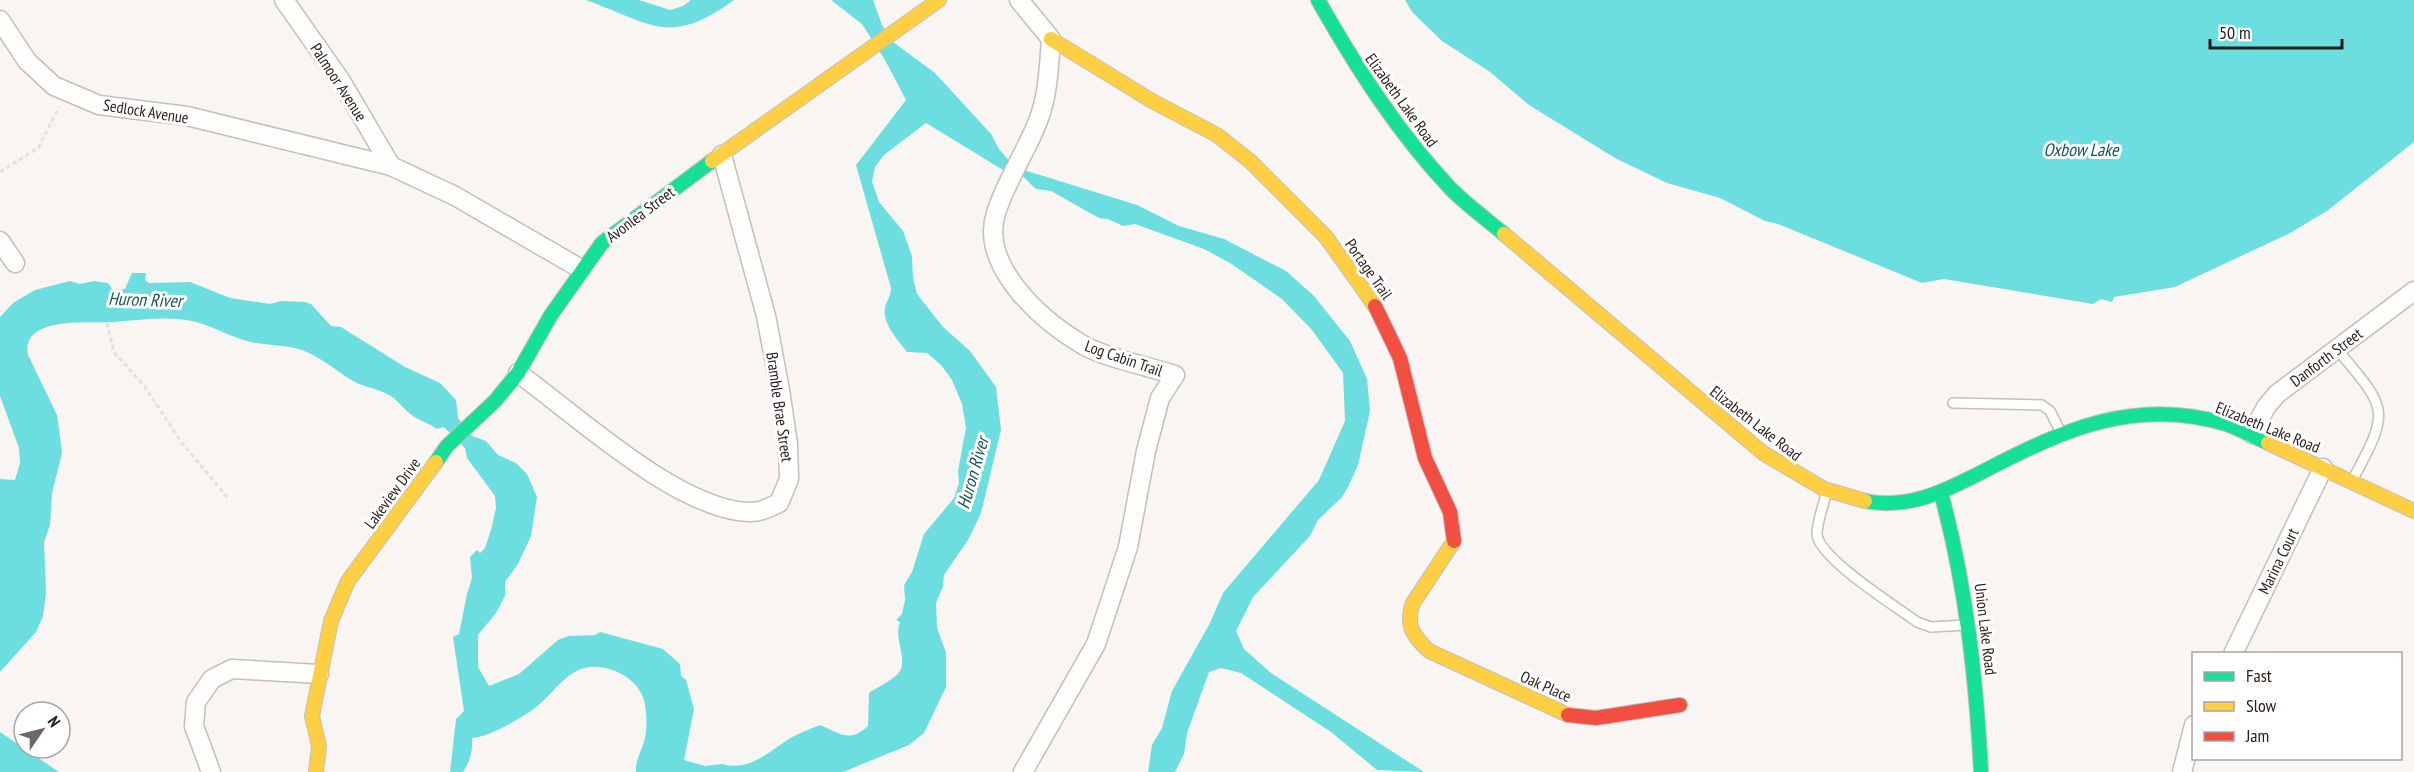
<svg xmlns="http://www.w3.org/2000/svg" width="2414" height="772" viewBox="0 0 2414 772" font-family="'PT Sans Narrow',sans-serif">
	<rect width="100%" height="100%" fill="#f8f5f3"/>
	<path fill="#6ddedf" d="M586,0H639L670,10L683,6L691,0H734C669,47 652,24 586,0Z
		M831,0H873L882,25L893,42L935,73L991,134L999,149L1012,164L1027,171L1137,205L1179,226L1224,239L1286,271L1314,296L1350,341L1367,379L1370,411L1358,465L1348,487L1342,497L1318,520L1310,536L1253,597L1236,631L1244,649L1271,673L1424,772L1377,770L1331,732L1241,673L1221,668L1209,672L1187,733L1184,754L1175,772H1148L1152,745L1162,728L1172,691L1210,623L1223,593L1319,480L1345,421L1343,373L1312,330L1282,299L1230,263L1204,249L1135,224L1123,226L1108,219L1099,218L1051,191L1036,189C1025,180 1019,167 1003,170L926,123L884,155L875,167L872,182L879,202L903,231L912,256L913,279L917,294L943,327L970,351L996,387L1001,430L981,513L968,540L944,575L943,586L936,603L937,628L946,653V687L924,733L909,745L843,772H636C635,761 641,752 644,742C647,731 647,716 645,705C642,679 606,660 581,669C566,674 554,691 543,701C529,715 489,737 472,738C473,751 470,761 463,772H450L456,719L464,711L453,637L459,634L467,594L472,578L470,557L477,550L480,553L485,548L491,530L496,508L495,496L467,458L465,448L444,427L437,429C429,423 420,421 413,416C404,410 398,400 389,395C377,388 362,387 351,380C337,371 324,360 309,353C287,342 261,348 238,338C223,333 207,324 192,321C165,316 141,320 115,322C94,324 20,314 28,355L57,415L62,453L52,493L50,525L44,542L46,593L43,616L36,632L0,672V479L15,480L20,463L19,448L0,396V317L13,303L35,290L70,281L80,284L94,281L108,283L113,290L125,289L132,273H146L145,280L149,283L190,282L230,298L270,304L281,301L305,302L311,304L331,326L341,327L405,367L440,383L456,400L458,418L472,436L486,441L498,455L516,463L527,474L537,497L531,536L518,564L505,582V596L496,613L478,635V667L489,686L519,674L558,640L568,636L595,635L600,632L663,649L680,664L681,676L686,680L694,709L684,760L705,766L722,764C749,772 768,752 789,739C799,733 810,729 820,725C842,734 849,743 868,726L869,693C877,687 897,679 901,669C906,655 894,638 900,622L896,620L902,614L905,600L904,585L912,572L924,534L954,498L959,483L958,471L966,428L962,404L952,380L941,365L927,353L907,352C898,340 882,324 885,307C887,300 891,296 891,288L856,165L906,100L885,60L862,24Z
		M1405,0H2414V142L2327,211L2290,233L2175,287L2114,297L2112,302L2101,299L2093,304L1944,279L1922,283L1778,224L1765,221L1720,198L1667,183L1615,158L1529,105L1490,72L1442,41L1412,12Z
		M0,732L59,772H0Z"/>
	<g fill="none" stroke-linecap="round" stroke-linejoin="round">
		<defs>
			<path id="lane" d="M2337,349C2388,410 2391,409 2352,481
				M1953,403L2042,405L2050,411L2061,433
				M1826,493C1824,505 1817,521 1817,534C1818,558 1897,607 1917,622L1931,627L1967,625"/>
			<path id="street" d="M284,0L341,81L391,166
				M1019,0L1051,39C1049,66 1048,96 1038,121C1026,152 1006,181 996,213C979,266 1042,321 1083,345C1103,357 1150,367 1175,375L1160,398L1146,451L1128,547L1096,644L1023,772
				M0,20L27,61L54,86L99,105L187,116L391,166L455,196L581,269
				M0,241L15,263
				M518,373C575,414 677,509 748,512C759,513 768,508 779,503L789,479L788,444L780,390L766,316L722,155
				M2252,434L2266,407L2277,394L2414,291
				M2233,654L2323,468
				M211,772L194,726L196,702L212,679L232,669L319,674
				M2182,772L2194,725"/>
			<path id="fast" d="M1318,0C1356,67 1398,133 1451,189C1467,205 1486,219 1504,234
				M436,462L447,446L495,401L518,373L551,315L602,243L712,161
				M1941,493C1966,585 1976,677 1981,772
				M1865,501C1910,510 1947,490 1986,470C2065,429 2136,397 2226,424C2240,429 2254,437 2268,443"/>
			<path id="slow" d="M1051,39L1152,101L1217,135L1250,161L1326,237L1375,306
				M712,161L939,0
				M1504,234L1763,453L1824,489L1865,501
				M2268,443L2414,511
				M1454,541L1413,603C1405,625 1413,636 1429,651L1568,715
				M316,772L319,746L312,716L331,621L348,581L436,462"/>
			<path id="jam" d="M1375,306L1400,358L1425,458L1450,512L1454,541
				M1568,715L1596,718L1680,705"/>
		</defs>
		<use href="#lane" stroke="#c5bebb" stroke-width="12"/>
		<use href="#street" stroke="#c5bebb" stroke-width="21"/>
		<use href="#fast" stroke="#c5bebb" stroke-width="16"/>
		<use href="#slow" stroke="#c5bebb" stroke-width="16"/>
		<use href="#jam" stroke="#c5bebb" stroke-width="16"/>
		<path stroke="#e2e1df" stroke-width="3" stroke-dasharray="4.5 3" stroke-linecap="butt" d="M0,172L38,148L59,107
			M107,323L114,352L145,387L181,442L228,498"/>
		<use href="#lane" stroke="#fefefd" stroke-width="9"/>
		<use href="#street" stroke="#fefefd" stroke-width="18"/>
		<use href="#fast" stroke="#16e098" stroke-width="14"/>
		<use href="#slow" stroke="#ffcf43" stroke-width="14"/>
		<use href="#jam" stroke="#f24e42" stroke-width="14"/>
	</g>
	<g text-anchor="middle" stroke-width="6" stroke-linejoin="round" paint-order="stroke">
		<g font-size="16" fill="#271b17" stroke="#fff">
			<text transform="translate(339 82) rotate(57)" y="6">Palmoor Avenue</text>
			<text transform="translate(1402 100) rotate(54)" y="6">Elizabeth Lake Road</text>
			<text transform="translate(146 111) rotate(9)" y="6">Sedlock Avenue</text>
			<text transform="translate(640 214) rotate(-37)" y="6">Avonlea Street</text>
			<text transform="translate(1369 269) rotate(55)" y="6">Portage Trail</text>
			<text transform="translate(2326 357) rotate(-37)" y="6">Danforth Street</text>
			<text transform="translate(1124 358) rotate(19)" y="6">Log Cabin Trail</text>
			<text transform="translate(780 407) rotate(82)" y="6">Bramble Brae Street</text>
			<text transform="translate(1756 423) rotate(38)" y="6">Elizabeth Lake Road</text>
			<text transform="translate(2268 427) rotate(22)" y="6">Elizabeth Lake Road</text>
			<text transform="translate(392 493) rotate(-54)" y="6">Lakeview Drive</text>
			<text transform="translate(2278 561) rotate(-64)" y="6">Marina Court</text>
			<text transform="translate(1986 629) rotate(83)" y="6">Union Lake Road</text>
			<text transform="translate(1546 686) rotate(24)" y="6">Oak Place</text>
		</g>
		<g font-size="18" font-style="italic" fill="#175758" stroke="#fff">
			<text x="2081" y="156">Oxbow Lake</text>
			<text transform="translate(145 300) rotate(2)" y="6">Huron River</text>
			<text transform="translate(973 473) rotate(-74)" y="6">Huron River</text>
		</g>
	</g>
	<rect x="2192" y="652" width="210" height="108" fill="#ffffff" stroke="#a9a4a2" stroke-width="1.5"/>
	<rect x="2204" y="672" width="30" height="9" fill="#16e098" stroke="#a9a4a2" stroke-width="1.5"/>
	<text x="2246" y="682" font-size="18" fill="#271b17">Fast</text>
	<rect x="2204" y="702" width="30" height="9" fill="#ffcf43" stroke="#a9a4a2" stroke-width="1.5"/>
	<text x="2246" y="712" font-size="18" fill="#271b17">Slow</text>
	<rect x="2204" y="732" width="30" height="9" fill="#f24e42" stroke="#a9a4a2" stroke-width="1.5"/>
	<text x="2246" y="742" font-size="18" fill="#271b17">Jam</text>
	<g transform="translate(42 730) rotate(55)"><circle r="28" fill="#ffffff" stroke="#a9a4a2" stroke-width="1.5"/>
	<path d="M0-4.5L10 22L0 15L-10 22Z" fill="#706764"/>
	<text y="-9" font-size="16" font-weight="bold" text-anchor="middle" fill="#271b17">N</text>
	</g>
	<path d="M2210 39v9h132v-9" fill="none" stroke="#271b17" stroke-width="3"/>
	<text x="2219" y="39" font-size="18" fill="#271b17" stroke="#ffffff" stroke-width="4.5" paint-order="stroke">50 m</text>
</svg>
